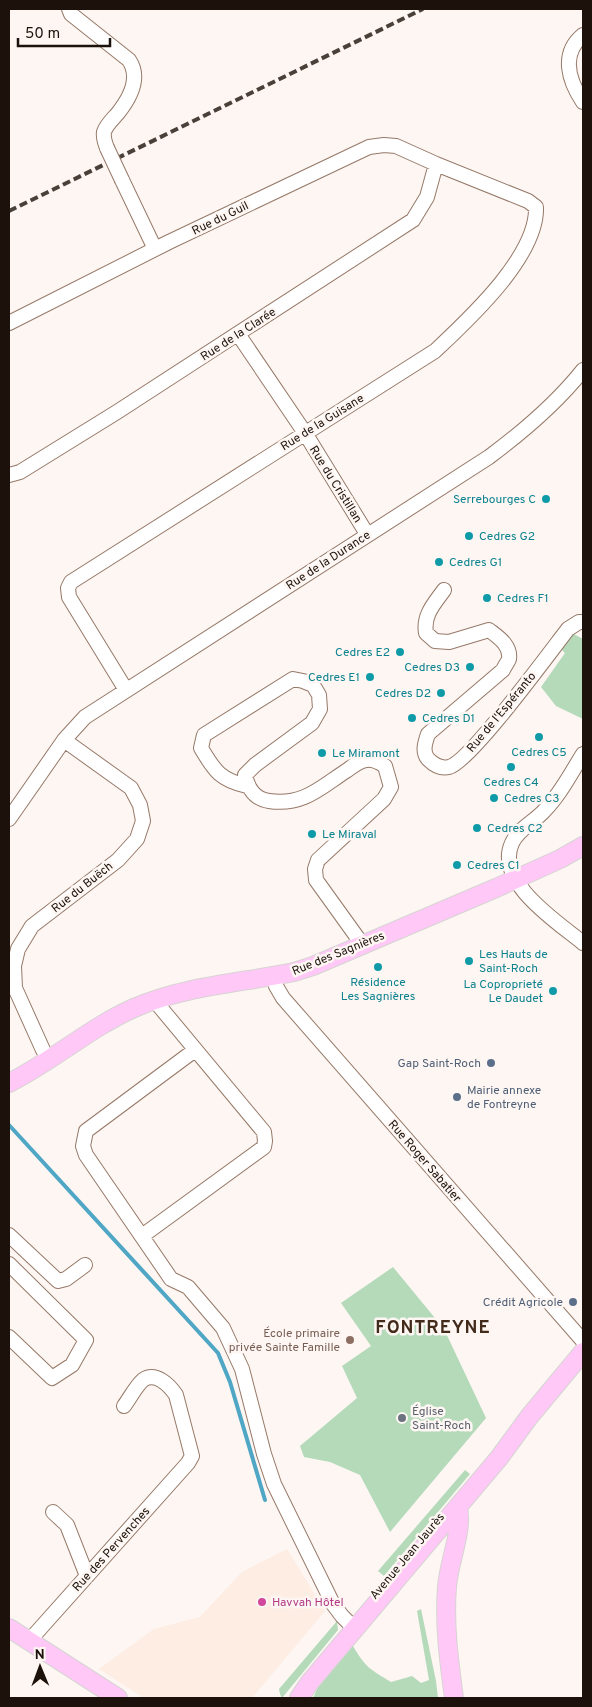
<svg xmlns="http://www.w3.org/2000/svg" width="592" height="1707" viewBox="0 0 592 1707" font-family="Overpass,sans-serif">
	<rect width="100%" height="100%" fill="#fdf6f3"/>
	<path fill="#fdede3" d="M287,1549L325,1611L252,1698H144L99,1669L154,1629L200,1617L242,1572Z"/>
	<path fill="#b4daba" d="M572,633L583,639V719L556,706L541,687L565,653L560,648Z
		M393,1267L444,1329L486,1418L390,1532L360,1475L330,1462L304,1457L300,1446L357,1398L342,1366L371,1346L341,1303Z
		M465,1470L470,1474L384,1576L378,1571Z
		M421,1609L436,1681L438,1698H313L321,1680L353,1646C365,1667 371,1670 391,1682L412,1676L421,1683L429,1680L417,1611Z
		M337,1621L338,1630L282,1698L280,1694L279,1689Z"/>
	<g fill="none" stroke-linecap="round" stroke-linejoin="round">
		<path stroke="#4fa6c5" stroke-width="4" d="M9,1125L218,1353L230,1382L265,1500"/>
		<defs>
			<path id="minor" d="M69,9L71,14L129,60C141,78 130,98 118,113C113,119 106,125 104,132C103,138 105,143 107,148
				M583,35C560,54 569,81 583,102
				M122,180L155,249
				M9,323L169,242L369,147L384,145L396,146L436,164L528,201L536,207C538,256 468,320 435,351L71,582L68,588L69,597L126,690
				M238,334L305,433L367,534
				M9,475L20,472L117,412L413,220L427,197L436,164
				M444,590C434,604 423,615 426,633L435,641L449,642L489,630C498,637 511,645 509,659C508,662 504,667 503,670L428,734C425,743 422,752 428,759C434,765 441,769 449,767C470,762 550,652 568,629L579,622H583
				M583,754C571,773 560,795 544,811C534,822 518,829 512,843C494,882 559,923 583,943
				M247,786C221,780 215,772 201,748L204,735L293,679L303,681L313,685L319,695L320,709L312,723L255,765L245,775C248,788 254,799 269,801C303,806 320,788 346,771C352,767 360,760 367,760C374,759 380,763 385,766L391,787L384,799L318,860L315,869L316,880L362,944
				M9,819L64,740L85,717L489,457C524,431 556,404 583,370
				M273,976L276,986L283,998L583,1341
				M195,1050L86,1131L83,1146L86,1155L171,1279L188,1287L223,1328L242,1369L264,1454L274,1484L333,1604L342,1616L355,1629
				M49,1060L43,1050L15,988L14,966L18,949L32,926L118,860L137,839L143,821L140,805L131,788L64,740
				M9,1235L58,1281L66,1279L85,1265
				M142,1236L264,1147L265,1141L264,1132L155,1001
				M9,1264L86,1340L72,1365L52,1378L9,1337
				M53,1512L67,1525L87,1576
				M29,1641L188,1463L192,1456L176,1395C170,1386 156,1371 143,1380C136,1386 130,1398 124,1406"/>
			<path id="major" d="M9,1083C53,1061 89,1028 134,1008C184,986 241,983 294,972L313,966L496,888L560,859L583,846
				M9,1628L118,1698
				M299,1698L310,1682L499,1458L529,1417L583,1352
				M454,1698C449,1661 444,1624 447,1587C449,1560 463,1532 458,1507"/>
		</defs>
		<use href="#minor" stroke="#967968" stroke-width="16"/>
		<use href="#major" stroke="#d6d4d3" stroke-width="20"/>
		<use href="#minor" stroke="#fff" stroke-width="14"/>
		<use href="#major" stroke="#ffc8f7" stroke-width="18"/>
		<path stroke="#49403a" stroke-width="4" stroke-dasharray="8 4" stroke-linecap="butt" d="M9,211L423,9"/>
		<defs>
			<path id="minor-bridge" d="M107,148L122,180"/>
		</defs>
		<use href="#minor-bridge" stroke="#967968" stroke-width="16" stroke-linecap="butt"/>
		<use href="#minor-bridge" stroke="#fff" stroke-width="14"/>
	</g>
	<g fill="#0f9aa8" stroke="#fdf6f3" stroke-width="2">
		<circle cx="546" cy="499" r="5"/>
		<circle cx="469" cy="536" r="5"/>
		<circle cx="439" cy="562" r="5"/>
		<circle cx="487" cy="598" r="5"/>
		<circle cx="400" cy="652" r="5"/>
		<circle cx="470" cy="667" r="5"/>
		<circle cx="370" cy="677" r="5"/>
		<circle cx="441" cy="693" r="5"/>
		<circle cx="412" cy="718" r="5"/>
		<circle cx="539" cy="737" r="5"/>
		<circle cx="322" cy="753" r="5"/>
		<circle cx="511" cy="767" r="5"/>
		<circle cx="494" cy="798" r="5"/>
		<circle cx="477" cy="828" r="5"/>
		<circle cx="312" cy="834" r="5"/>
		<circle cx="457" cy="865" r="5"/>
		<circle cx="469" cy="961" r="5"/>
		<circle cx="378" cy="967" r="5"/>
		<circle cx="553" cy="991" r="5"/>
	</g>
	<g fill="#5c6f8a" stroke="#fdf6f3" stroke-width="2">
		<circle cx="491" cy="1063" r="5"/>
		<circle cx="457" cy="1097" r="5"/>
		<circle cx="573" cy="1302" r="5"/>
	</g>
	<circle fill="#8d6e63" stroke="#fdf6f3" stroke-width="2" cx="350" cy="1340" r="5"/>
	<circle fill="#6b7280" stroke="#fdf6f3" stroke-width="2" cx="402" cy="1418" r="5"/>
	<circle fill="#d1479c" stroke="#fdf6f3" stroke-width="2" cx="262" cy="1602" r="5"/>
	<g text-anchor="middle" stroke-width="5" stroke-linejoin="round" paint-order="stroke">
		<g font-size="12" fill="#1c120b" stroke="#fdf6f3">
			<text transform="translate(220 218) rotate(-26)" y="4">Rue du Guil</text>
			<text transform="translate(238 334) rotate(-33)" y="4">Rue de la Clarée</text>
			<text transform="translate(322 422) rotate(-32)" y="4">Rue de la Guisane</text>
			<text transform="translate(336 484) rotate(58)" y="4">Rue du Cristillan</text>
			<text transform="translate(328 560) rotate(-33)" y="4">Rue de la Durance</text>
			<text transform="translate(501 712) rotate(-50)" y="4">Rue de l'Espéranto</text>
			<text transform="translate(82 887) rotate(-38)" y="4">Rue du Buëch</text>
			<text transform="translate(338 953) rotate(-22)" y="4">Rue des Sagnières</text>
			<text transform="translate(425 1161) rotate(49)" y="4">Rue Roger Sabatier</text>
			<text transform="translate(111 1549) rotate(-48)" y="4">Rue des Pervenches</text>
			<text transform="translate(407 1556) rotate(-50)" y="4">Avenue Jean Jaurès</text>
		</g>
		<g font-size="12" fill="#0d838f" stroke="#fdf6f3" text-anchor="start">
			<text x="536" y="503" text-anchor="end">Serrebourges C</text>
			<text x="479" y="540">Cedres G2</text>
			<text x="449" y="566">Cedres G1</text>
			<text x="497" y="602">Cedres F1</text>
			<text x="390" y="656" text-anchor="end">Cedres E2</text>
			<text x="460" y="671" text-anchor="end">Cedres D3</text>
			<text x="360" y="681" text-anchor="end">Cedres E1</text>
			<text x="431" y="697" text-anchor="end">Cedres D2</text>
			<text x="422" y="722">Cedres D1</text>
			<text x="539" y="756" text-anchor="middle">Cedres C5</text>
			<text x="332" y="757">Le Miramont</text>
			<text x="511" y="786" text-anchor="middle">Cedres C4</text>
			<text x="504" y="802">Cedres C3</text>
			<text x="487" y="832">Cedres C2</text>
			<text x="322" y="838">Le Miraval</text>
			<text x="467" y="869">Cedres C1</text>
			<text x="479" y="958">Les Hauts de<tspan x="479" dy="14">Saint-Roch</tspan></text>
			<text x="378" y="986" text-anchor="middle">Résidence<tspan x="378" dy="14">Les Sagnières</tspan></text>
			<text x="543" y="988" text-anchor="end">La Coproprieté<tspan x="543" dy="14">Le Daudet</tspan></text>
		</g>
		<g font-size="12" fill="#4e5e75" stroke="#fdf6f3" text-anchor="end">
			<text x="481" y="1067">Gap Saint-Roch</text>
			<text x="467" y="1094" text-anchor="start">Mairie annexe<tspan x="467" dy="14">de Fontreyne</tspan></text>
			<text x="563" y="1306">Crédit Agricole</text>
		</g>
		<g font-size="12" fill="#785e54" stroke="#fdf6f3" text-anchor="end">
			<text x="340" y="1337">École primaire<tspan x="340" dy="14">privée Sainte Famille</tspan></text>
		</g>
		<g font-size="12" fill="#5b616d" stroke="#fdf6f3" text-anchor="start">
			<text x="412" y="1415">Église<tspan x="412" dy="14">Saint-Roch</tspan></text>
		</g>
		<g font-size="12" fill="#b23c85" stroke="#fdf6f3" text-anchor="start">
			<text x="272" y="1606">Havvah Hôtel</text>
		</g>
		<g font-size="18" font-weight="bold" letter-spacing="1" fill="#422b1b" stroke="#fdf6f3">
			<text x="433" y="1333">FONTREYNE</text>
		</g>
	</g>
	<rect width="592" height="1707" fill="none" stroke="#1c120b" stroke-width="20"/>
	<g transform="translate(40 1667) rotate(359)" stroke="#fdf6f3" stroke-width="4" paint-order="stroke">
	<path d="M0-4L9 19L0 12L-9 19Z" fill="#1c120b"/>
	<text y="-8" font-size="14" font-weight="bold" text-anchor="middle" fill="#1c120b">N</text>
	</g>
	<path d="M18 38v8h92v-8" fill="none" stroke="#1c120b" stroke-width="2.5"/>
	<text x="25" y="38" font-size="15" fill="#1c120b" stroke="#fdf6f3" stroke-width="4" paint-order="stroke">50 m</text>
</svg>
